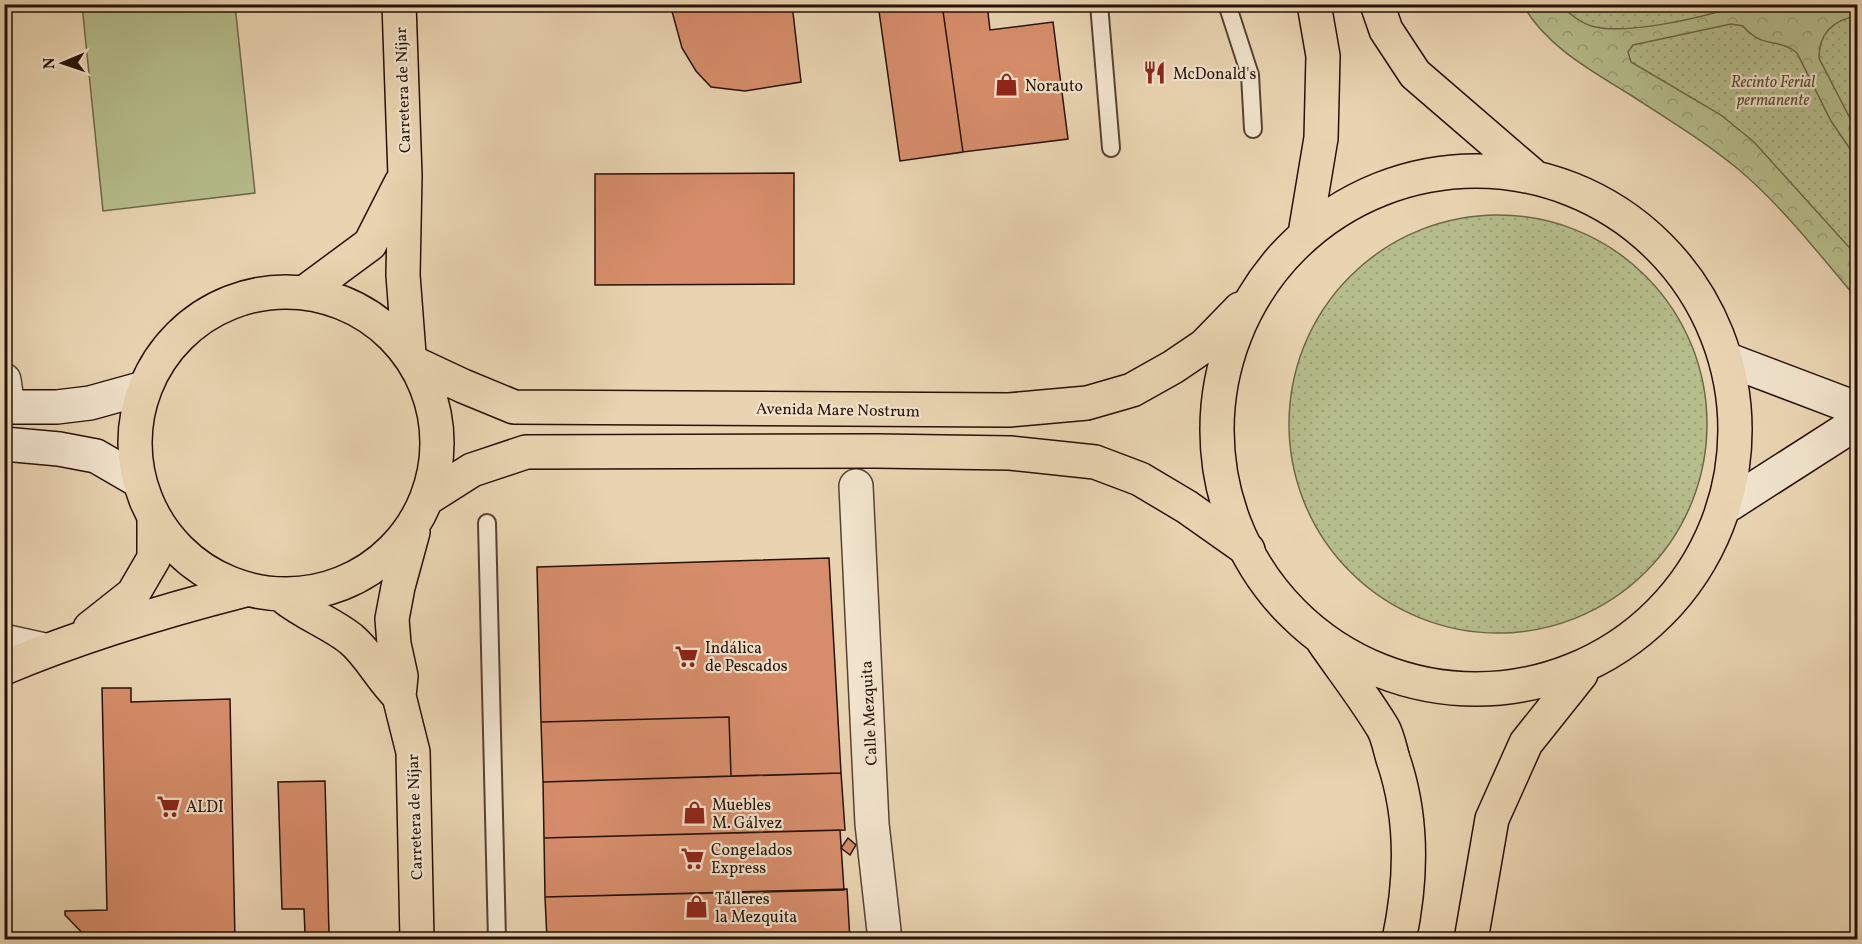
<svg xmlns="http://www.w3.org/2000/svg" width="1862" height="944" viewBox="0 0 1862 944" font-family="Vollkorn,serif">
	<defs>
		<pattern id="forest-crowns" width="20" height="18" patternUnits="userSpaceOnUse" patternTransform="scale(1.5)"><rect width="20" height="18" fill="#b6bd8c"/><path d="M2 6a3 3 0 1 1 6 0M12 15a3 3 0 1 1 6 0" fill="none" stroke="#9ca177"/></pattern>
		<pattern id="garden-dots" width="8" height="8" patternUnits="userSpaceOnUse" patternTransform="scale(1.5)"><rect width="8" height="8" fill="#b6bd8c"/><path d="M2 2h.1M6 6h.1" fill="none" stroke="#9ca177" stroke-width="1.8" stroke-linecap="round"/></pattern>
	</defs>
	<rect width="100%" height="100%" fill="#e9d4b1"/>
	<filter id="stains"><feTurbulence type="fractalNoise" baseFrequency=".00333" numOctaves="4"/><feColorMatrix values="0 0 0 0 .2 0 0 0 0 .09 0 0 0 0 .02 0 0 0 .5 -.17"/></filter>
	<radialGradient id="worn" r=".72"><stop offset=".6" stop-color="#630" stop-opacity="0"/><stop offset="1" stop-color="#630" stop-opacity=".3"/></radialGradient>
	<path fill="url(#forest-crowns)" stroke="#6e6749" stroke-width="1.5" d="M1523,5H1857V299C1819,254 1783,207 1738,169C1704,141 1666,118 1629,94C1590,70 1546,46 1523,5Z"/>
	<path fill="url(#garden-dots)" stroke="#6e6749" stroke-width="1.5" d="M1561,5H1730L1728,9C1695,19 1629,34 1595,27C1582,24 1569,14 1561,5Z
		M1857,16H1858L1857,132L1819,58C1819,33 1833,20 1857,16Z
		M1731,24L1743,26C1763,50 1779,37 1797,53L1831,121L1857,159V256L1754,142L1721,115L1631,62L1628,52L1633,45Z
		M1289 424a209 209 0 1 1 418 0a209 209 0 1 1-418 0Z"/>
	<path fill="#b6bd8c" stroke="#6e6749" stroke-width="1.5" d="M82,5H235L255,193L103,211Z"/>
	<path fill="#d78d6b" stroke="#261106" stroke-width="1.5" d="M670,4H792L801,82L745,91L711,87L696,71L682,48Z
		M878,4H942L963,152L900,161Z
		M942,4H987L990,30L1053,22L1068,139L963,152Z
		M794,173V284L595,285V174Z
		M829,558L841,773L731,776L729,717L541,722L537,567Z
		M102,688H131V702L230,699L235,940H89L65,915V911L107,910Z
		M729,717L731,776L543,782L541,722Z
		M841,773L845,830L544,838L543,782Z
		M325,781L329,933H305L304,909H282L278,782Z
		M840,830L844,890L545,897L544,838Z
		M848,838L856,845L850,855L841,848Z
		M847,889L850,940H547L545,897Z"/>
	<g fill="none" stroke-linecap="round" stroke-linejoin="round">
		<defs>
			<path id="lane" d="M1099,4L1111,148
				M1227,4L1250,75L1253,129
				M487,523L497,940"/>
			<path id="street" d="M4,380L8,407
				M856,486L872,824L885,940
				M4,641L45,650"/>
			<path id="secondary" d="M1726,359L1858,409
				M4,407H57L90,403L144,388
				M4,444L59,449L96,456L139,481
				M1730,504L1858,422"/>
			<path id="primary" d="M399,4L405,176L403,275L409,354
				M135 443a151 151 0 1 1 302 0a151 151 0 1 1-302 0Z
				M305,292L370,244L401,183
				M416,364L463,386L514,407L1009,410L1087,403L1132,390L1173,367L1204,346L1240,309
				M428,498L472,470L526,452L876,451L1010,453L1095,462L1140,479L1187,507L1248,550
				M413,532L398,587L392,619L394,644L401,676L399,696L413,752L417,940
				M284,597C305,614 331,623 351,639C370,655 381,679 399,696
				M90,628L133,594L154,558V519
				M4,668C82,635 163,611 245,590"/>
			<path id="highway" d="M1377,4L1386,30L1415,74L1531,174
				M1217 430a259 259 0 1 1 518 0a259 259 0 1 1-518 0Z
				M1306,228L1321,138L1323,56L1314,4
				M1323,641C1343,670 1365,698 1383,728C1388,737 1390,749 1393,759C1413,817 1412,879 1399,940
				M1471,940L1492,819L1526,743L1581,674"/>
		</defs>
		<use href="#lane" stroke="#574231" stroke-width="20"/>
		<use href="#street" stroke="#574231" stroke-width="36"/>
		<use href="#secondary" stroke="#261106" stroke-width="36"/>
		<use href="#primary" stroke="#261106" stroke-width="36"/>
		<use href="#highway" stroke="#261106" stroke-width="36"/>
		<use href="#lane" stroke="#f1e3cc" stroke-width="16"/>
		<use href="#street" stroke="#f1e3cc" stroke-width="33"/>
		<use href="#secondary" stroke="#f1e3cc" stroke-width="33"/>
		<use href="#primary" stroke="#e9d4b1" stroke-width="33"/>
		<use href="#highway" stroke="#e9d4b1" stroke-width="33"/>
	</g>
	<defs>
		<symbol id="restaurant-bare" viewBox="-9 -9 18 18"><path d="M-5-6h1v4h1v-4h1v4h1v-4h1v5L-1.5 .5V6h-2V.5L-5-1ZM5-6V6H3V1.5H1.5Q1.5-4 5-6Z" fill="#8f2418" stroke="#f1e3cc" stroke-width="2.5" paint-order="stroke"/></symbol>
		<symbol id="shop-bare" viewBox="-9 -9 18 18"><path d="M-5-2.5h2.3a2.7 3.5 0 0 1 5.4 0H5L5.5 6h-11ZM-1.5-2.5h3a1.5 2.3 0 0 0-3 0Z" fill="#8f2418" stroke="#f1e3cc" stroke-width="2.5" paint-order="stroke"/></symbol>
		<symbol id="supermarket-bare" viewBox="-9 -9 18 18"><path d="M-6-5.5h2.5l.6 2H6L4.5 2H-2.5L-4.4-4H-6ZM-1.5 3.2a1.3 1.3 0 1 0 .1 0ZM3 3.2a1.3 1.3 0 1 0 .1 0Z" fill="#8f2418" stroke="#f1e3cc" stroke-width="2.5" paint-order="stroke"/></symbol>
	</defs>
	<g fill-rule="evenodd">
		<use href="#restaurant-bare" x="1138" y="56" width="33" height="33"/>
		<use href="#shop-bare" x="990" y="68" width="33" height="33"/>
		<use href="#supermarket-bare" x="670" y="640" width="33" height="33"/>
		<use href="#supermarket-bare" x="152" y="790" width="33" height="33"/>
		<use href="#shop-bare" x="678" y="796" width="33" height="33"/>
		<use href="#supermarket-bare" x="676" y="842" width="33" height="33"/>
		<use href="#shop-bare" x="680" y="890" width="33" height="33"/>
	</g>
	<g text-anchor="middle" stroke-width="4.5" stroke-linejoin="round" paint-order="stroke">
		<g font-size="16" fill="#261106" stroke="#f1e3cc" text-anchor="start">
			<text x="1173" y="79">McDonald's</text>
			<text x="1025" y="91">Norauto</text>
			<text x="705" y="653">Indálica<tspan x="705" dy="18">de Pescados</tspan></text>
			<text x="712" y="810">Muebles<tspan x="712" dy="18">M. Gálvez</tspan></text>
			<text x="186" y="812">ALDI</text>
			<text x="711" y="855">Congelados<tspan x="711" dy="18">Express</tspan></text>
			<text x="715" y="904">Talleres<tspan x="715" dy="18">la Mezquita</tspan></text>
		</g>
		<g font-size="16" font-style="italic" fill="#584d35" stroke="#f1e3cc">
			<text x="1773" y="87">Recinto Ferial<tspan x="1773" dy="18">permanente</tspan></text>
		</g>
		<g font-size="16" fill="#261106" stroke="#f1e3cc">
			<text transform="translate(402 90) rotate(-92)" y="6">Carretera de Níjar</text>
			<text transform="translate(838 409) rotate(1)" y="6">Avenida Mare Nostrum</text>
			<text transform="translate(868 713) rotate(-93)" y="6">Calle Mezquita</text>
			<text transform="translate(414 817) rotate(-92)" y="6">Carretera de Níjar</text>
		</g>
	</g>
	<rect width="1862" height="944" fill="none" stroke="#e9d4b1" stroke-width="24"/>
	<rect x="6" y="6" width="1850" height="932" fill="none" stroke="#261106" stroke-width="3"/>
	<rect x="12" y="12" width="1838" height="920" fill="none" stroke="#261106" stroke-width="1.5"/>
	<g transform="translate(63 63) rotate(268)" stroke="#f1e3cc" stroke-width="4.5" paint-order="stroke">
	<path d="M0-4.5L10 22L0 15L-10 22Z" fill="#261106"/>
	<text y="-9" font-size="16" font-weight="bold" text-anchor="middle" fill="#261106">N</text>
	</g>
	<rect width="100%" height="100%" filter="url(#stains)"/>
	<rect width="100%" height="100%" fill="url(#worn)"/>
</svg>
